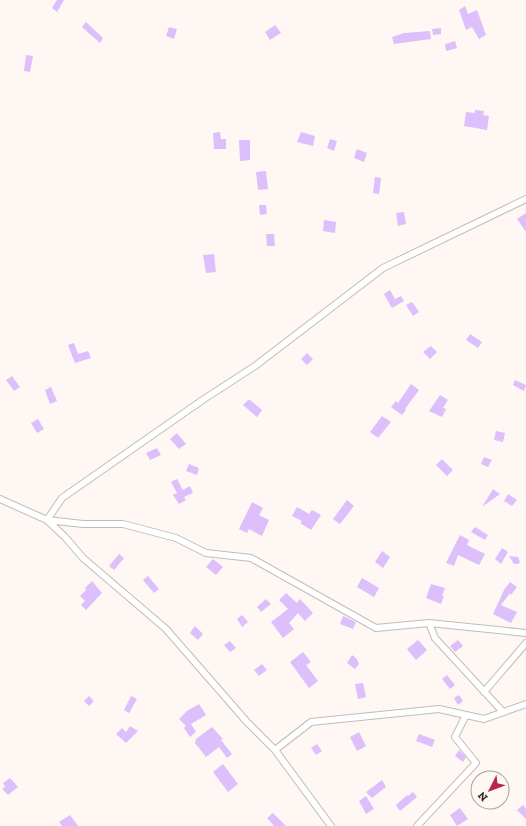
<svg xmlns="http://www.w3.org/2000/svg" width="526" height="826" viewBox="0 0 526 826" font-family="'Zilla Slab',serif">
	<rect width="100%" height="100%" fill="#fef7f3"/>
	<path fill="#dcbffb" d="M57,0H64L57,12L52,8Z
		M465,6L468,14L477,10L486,35L479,39L472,27L466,30L459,10Z
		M86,22L103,38L100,43L82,27Z
		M275,25L281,33L270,40L265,32Z
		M169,27L177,29L174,39L166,36Z
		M441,28V34L433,35L432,29Z
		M430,31L431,39L394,44L392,37L404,33Z
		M455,41L457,48L446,51L445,44Z
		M26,55L33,56L30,72L24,71Z
		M475,110L484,111L483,115L489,116L487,130L464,126L466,112L475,113Z
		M220,132L221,139H226V149H214L213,133Z
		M301,132L315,136L313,146L297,142Z
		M330,139L337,141L334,151L327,148Z
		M239,140H250V160L240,161Z
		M357,149L367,153L364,162L354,158Z
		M266,171L268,189L258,190L256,172Z
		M375,177L381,178L379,194L373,193Z
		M259,205H266L267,214L260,215Z
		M404,212L406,224L398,226L396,213Z
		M526,213V232L517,219Z
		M324,220L336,222L335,233L323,231Z
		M266,234H274L275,246H267Z
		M214,254L216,272L206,273L203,255Z
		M390,290L395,299L401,296L404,301L392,308L384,294Z
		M412,302L419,312L413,316L406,305Z
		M470,334L482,342L478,348L466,340Z
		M74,343L78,354L88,351L91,358L75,363L68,345Z
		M431,346L437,352L430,359L423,352Z
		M307,353L313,359L307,365L301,359Z
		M12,376L20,387L14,391L6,380Z
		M515,380L526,385L524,391L513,385Z
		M411,384L419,390L405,409L406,410L402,415L391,407L396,401L398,403Z
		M51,387L57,401L50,404L45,390Z
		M440,395L448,400L443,408L446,409L442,417L429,411Z
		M248,400H250L262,410L257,417L243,405Z
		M382,416L391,422L378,438L370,432Z
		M38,419L44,429L37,433L31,423Z
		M496,431L505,433L503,442L494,440Z
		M177,433L186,444L179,449L170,439Z
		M157,448L161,455L150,460L146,453Z
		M484,457L492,460L488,467L481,464Z
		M442,459L453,470L447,476L436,465Z
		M189,464L199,468L197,475L186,471Z
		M177,479L183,490L190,486L193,493L184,497L186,500L179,504L173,495L177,493L171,482Z
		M493,489L500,494L482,507Z
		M508,494L517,500L512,506L504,501Z
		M347,500L354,506L340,524L333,519Z
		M252,502L263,508L259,515L269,520L262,536L249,529L247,533L239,529Z
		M297,507L309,514L312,510L321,515L311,530L300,523L302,521L292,516Z
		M475,527L488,535L485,540L471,532Z
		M460,535L469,540L467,545L485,554L479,565L458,555L454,566L446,563Z
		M502,548L508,552L501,564L495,559Z
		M382,551L390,557L383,568L375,562Z
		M119,554L124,558L114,570L109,566Z
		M509,556L518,557L520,562L518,564H514Z
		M213,559L223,567L216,575L206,567Z
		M148,576L159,589L154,593L143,580Z
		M362,578L379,588L374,597L357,587Z
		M92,581L102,593L86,610L81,605L85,601L80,596L86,590L85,588Z
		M510,582L517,587L511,595L510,593L501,605L517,612L511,623L493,614L504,590Z
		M431,584L445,588L442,596H444L441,604L426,598Z
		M286,593L297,603L300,599L313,613L305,621L298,613L289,623L294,629L283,638L271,622L288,609L279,600Z
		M266,599L271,604L261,612L257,607Z
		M242,615L248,622L242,627L237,619Z
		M343,616L356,622L353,629L340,624Z
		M195,626L203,634L198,640L190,633Z
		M418,640L427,650L416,660L407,649Z
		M458,640L463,646L455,652L450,646Z
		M230,641L236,648L230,652L224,645Z
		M303,652L311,662L306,665L318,681L309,688L290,662Z
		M352,655L357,659L359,664L355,669L347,663Z
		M262,664L267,670L259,676L254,670Z
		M447,675L455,685L450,689L442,679Z
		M363,683L366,697L358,699L355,684Z
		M459,695L463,701L458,705L454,698Z
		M89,696L93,700V702L89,706L84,701Z
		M131,696L137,699L129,713L124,710Z
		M199,704L206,715L191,724L196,732L190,737L184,728L186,726L179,719L187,711Z
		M130,726L138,731L126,743L116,734L122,728L126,732Z
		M212,727L223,739L221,740L232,754L227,758L219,747L206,757L195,743L196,739Z
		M359,732L366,746L357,751L350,737Z
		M419,734L435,740L432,747L416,741Z
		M317,744L322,751L316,755L311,748Z
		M459,750L466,757L463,762L455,756Z
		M223,764L238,784L228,792L213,772Z
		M10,778L18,787L8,795L2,789L5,787L3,783Z
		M382,780L386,787L372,798L366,792Z
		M413,792L417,797L400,811L396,805L407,795L408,796Z
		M366,796L374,809L366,814L359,801Z
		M523,805L526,809V819L517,810Z
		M460,808L468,819L457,826L450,815Z
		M273,813L286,826H274L267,818Z
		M70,815L78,826H62L59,822Z"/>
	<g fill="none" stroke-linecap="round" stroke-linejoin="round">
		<defs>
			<path id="street" d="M526,199L383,268L255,366L204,399L62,498L47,520L83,524H123L176,538L206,553L251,558L376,628L429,623L526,633
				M0,499L47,520L65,537L83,558L166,629L247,722L275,750L331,826
				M429,623L435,638L503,712
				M484,692L526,643
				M275,750L311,722L439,709L484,719L526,704
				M417,826L476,763L455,737L466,715"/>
		</defs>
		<use href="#street" stroke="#c3bcb8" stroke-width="8"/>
		<use href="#street" stroke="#fff" stroke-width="6"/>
	</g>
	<g transform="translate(490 790) rotate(228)"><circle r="19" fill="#fef7f3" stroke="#a8a3a0"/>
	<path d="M0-3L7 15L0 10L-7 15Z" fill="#b8274a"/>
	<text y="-6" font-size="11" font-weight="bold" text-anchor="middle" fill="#282624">N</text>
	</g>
</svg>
